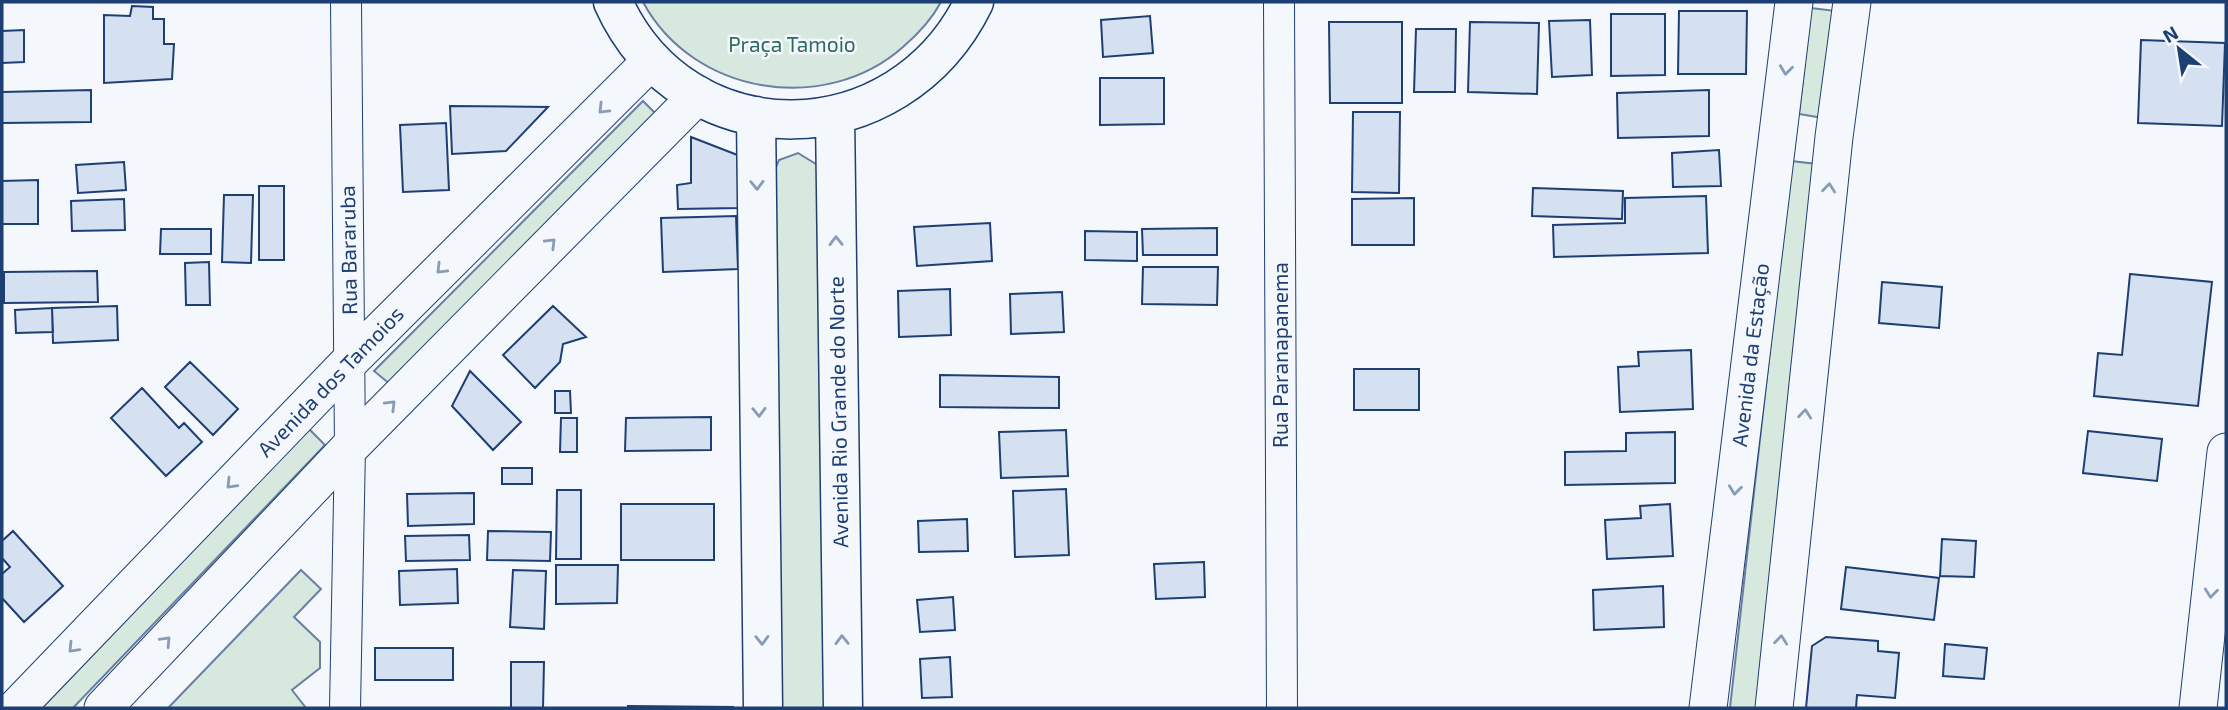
<svg xmlns="http://www.w3.org/2000/svg" width="2228" height="710" viewBox="0 0 2228 710" font-family="'Exo 2',sans-serif">
	<rect width="100%" height="100%" fill="#f4f7fb"/>
	<path fill="#d7e8df" stroke="#687fa3" stroke-width="2" d="M643,2H941C932,19 918,34 903,47C825,116 693,95 643,2Z
		M1811,8L1836,11L1823,118L1799,114Z
		M643,101L658,116L391,385L374,371Z
		M798,153L824,169V708H774L772,176L779,160Z
		M1791,161L1817,164L1756,708H1730Z
		M309,429L325,445L73,708H42Z
		M301,570L321,589L294,617L320,642V668L292,690L306,708H168Z"/>
	<path fill="#d5e0f0" stroke="#1d3f73" stroke-width="2" d="M132,6L153,7V19H164V44H174L172,79L104,83V15L130,16Z
		M1679,11H1747L1746,74H1678Z
		M1611,14H1665V75L1611,76Z
		M1150,16L1153,53L1103,57L1101,20Z
		M1590,20L1592,75L1552,77L1549,21Z
		M1329,22H1402V103H1330Z
		M1470,22L1539,23L1537,94L1468,92Z
		M1416,29H1456L1455,92H1414Z
		M24,30V62L2,63V31Z
		M2141,40L2225,43L2222,126L2138,123Z
		M1100,78H1164V124L1100,125Z
		M91,90V122L2,123V92Z
		M1709,90V136L1618,138L1617,93Z
		M450,106L548,107L506,151L452,154Z
		M1353,112H1400L1399,193L1352,192Z
		M446,123L449,190L403,192L400,125Z
		M691,137L740,156L739,208L678,209L677,185L691,183Z
		M1719,150L1721,186L1673,187L1672,153Z
		M124,162L126,190L78,193L76,165Z
		M38,180V224H2V181Z
		M259,186H284V260H259Z
		M1533,188L1623,191L1622,219L1532,216Z
		M224,195H253L251,263L222,262Z
		M1706,196L1708,253L1554,257L1553,225L1625,223V198Z
		M1414,198V245H1352V199Z
		M124,199L125,230L72,231L71,201Z
		M736,216L738,269L663,272L661,218Z
		M990,223L992,261L917,266L914,227Z
		M1217,228V255H1143L1142,229Z
		M161,229H211V254H160Z
		M1085,231L1137,232V261L1085,260Z
		M209,262L210,305H186L185,263Z
		M1143,267H1218L1217,305L1142,304Z
		M97,271L98,302L4,303V272Z
		M2130,274L2212,282L2198,406L2094,396L2098,353L2122,355Z
		M1882,282L1942,287L1939,328L1879,323Z
		M950,289L951,335L899,337L898,291Z
		M1062,292L1064,332L1011,334L1010,294Z
		M117,306L118,340L53,343L52,308Z
		M553,306L586,337L563,344L560,362L535,388L503,355Z
		M52,308L53,332L16,333L15,310Z
		M1691,350L1693,409L1620,412L1618,367L1639,366L1638,352Z
		M190,362L238,409L213,435L165,387Z
		M1354,369H1419V410H1354Z
		M470,371L521,422L493,450L452,406Z
		M940,375L1059,377V408L940,407Z
		M142,388L179,428L184,423L202,442L166,476L111,418Z
		M555,391H570L571,413H555Z
		M711,417V450L625,451L626,418Z
		M561,418H577V452H560Z
		M1066,430L1068,476L1001,478L999,432Z
		M2088,431L2162,439L2157,481L2083,473Z
		M1675,432V483L1565,485V452L1626,451V433Z
		M502,468H532V484H502Z
		M1066,489L1069,555L1015,557L1013,491Z
		M557,490H581V559H556Z
		M474,493V524L408,526L407,494Z
		M621,504H714V560H621Z
		M1670,504L1673,556L1607,559L1605,520L1641,518L1640,506Z
		M967,519L968,551L919,552L918,521Z
		M13,531L63,586L24,622L2,598V574L10,567L2,558V541Z
		M488,531L551,532L550,561L487,560Z
		M469,535L470,560L406,561L405,536Z
		M1942,539L1976,541L1974,577L1940,576Z
		M1204,562L1205,597L1156,599L1154,564Z
		M556,565H618L617,603L556,604Z
		M1846,567L1939,578L1934,620L1841,609Z
		M457,569L458,603L400,605L399,571Z
		M513,570L546,571L544,629L510,627Z
		M1663,586L1664,627L1594,630L1593,590Z
		M953,597L955,630L920,632L917,600Z
		M1826,637L1878,641V651L1899,653L1895,698L1857,695L1856,708H1806L1812,646Z
		M1945,644L1987,648L1984,679L1943,676Z
		M375,648H453V680H375Z
		M950,657L952,697L922,698L920,659Z
		M511,662H544L543,708H511Z
		M628,706L733,707V708H628Z"/>
	<g fill="none" stroke-linecap="round" stroke-linejoin="round">
		<defs>
			<path id="minor" d="M1279,2L1282,708
				M345,708L350,447L346,2"/>
			<path id="tertiary" d="M16,708L350,361L651,61
				M103,708L350,447L698,95
				M1708,708L1794,2
				M1774,708L1834,137L1852,2
				M2198,708L2226,452"/>
			<path id="secondary" d="M613,2C685,161 899,156 974,2
				M835,115L843,708
				M756,116L763,708"/>
		</defs>
		<use href="#minor" stroke="#1d3f73" stroke-width="32"/>
		<use href="#tertiary" stroke="#1d3f73" stroke-width="39"/>
		<use href="#secondary" stroke="#1d3f73" stroke-width="41"/>
		<use href="#minor" stroke="#f4f7fb" stroke-width="30"/>
		<use href="#tertiary" stroke="#f4f7fb" stroke-width="37"/>
		<use href="#secondary" stroke="#f4f7fb" stroke-width="38"/>
	</g>
	<defs><path id="oneway-chevron" d="M-2-3.5L2.5 0L-2 3.5" fill="none" stroke-width="1.6" stroke-linecap="round" stroke-linejoin="round" transform="scale(1.75)"/></defs>
	<g stroke="#889bb7">
		<use href="#oneway-chevron" transform="translate(1786 70) rotate(97)"/>
		<use href="#oneway-chevron" transform="translate(603 109) rotate(135)"/>
		<use href="#oneway-chevron" transform="translate(757 185) rotate(89)"/>
		<use href="#oneway-chevron" transform="translate(1829 188) rotate(-84)"/>
		<use href="#oneway-chevron" transform="translate(836 241) rotate(-91)"/>
		<use href="#oneway-chevron" transform="translate(551 243) rotate(-45)"/>
		<use href="#oneway-chevron" transform="translate(441 269) rotate(135)"/>
		<use href="#oneway-chevron" transform="translate(391 405) rotate(-45)"/>
		<use href="#oneway-chevron" transform="translate(759 412) rotate(89)"/>
		<use href="#oneway-chevron" transform="translate(1805 414) rotate(-84)"/>
		<use href="#oneway-chevron" transform="translate(231 484) rotate(134)"/>
		<use href="#oneway-chevron" transform="translate(1735 490) rotate(97)"/>
		<use href="#oneway-chevron" transform="translate(2211 593) rotate(96)"/>
		<use href="#oneway-chevron" transform="translate(762 640) rotate(89)"/>
		<use href="#oneway-chevron" transform="translate(842 640) rotate(-91)"/>
		<use href="#oneway-chevron" transform="translate(1781 640) rotate(-84)"/>
		<use href="#oneway-chevron" transform="translate(166 641) rotate(-47)"/>
		<use href="#oneway-chevron" transform="translate(73 648) rotate(134)"/>
	</g>
	<g text-anchor="middle" stroke-width="5" stroke-linejoin="round" paint-order="stroke">
		<g font-size="21" fill="#2c6c60" stroke="#f4f7fb">
			<text x="792" y="52">Praça Tamoio</text>
		</g>
		<g font-size="21" fill="#1d3f73" stroke="#f4f7fb">
			<text transform="translate(349 250) rotate(-91)" y="7">Rua Bararuba</text>
			<text transform="translate(1281 355) rotate(-90)" y="7">Rua Paranapanema</text>
			<text transform="translate(1751 355) rotate(-83)" y="7">Avenida da Estação</text>
			<text transform="translate(331 382) rotate(-46)" y="7">Avenida dos Tamoios</text>
			<text transform="translate(839 412) rotate(-91)" y="7">Avenida Rio Grande do Norte</text>
		</g>
	</g>
	<rect width="2228" height="710" fill="none" stroke="#1d3f73" stroke-width="7"/>
	<g transform="translate(2179 49) rotate(330)" stroke="#f4f7fb" stroke-width="5" paint-order="stroke">
	<path d="M0-5L12 26L0 18L-12 26Z" fill="#1d3f73"/>
	<text y="-10" font-size="19" font-weight="bold" text-anchor="middle" fill="#1d3f73">N</text>
	</g>
</svg>
